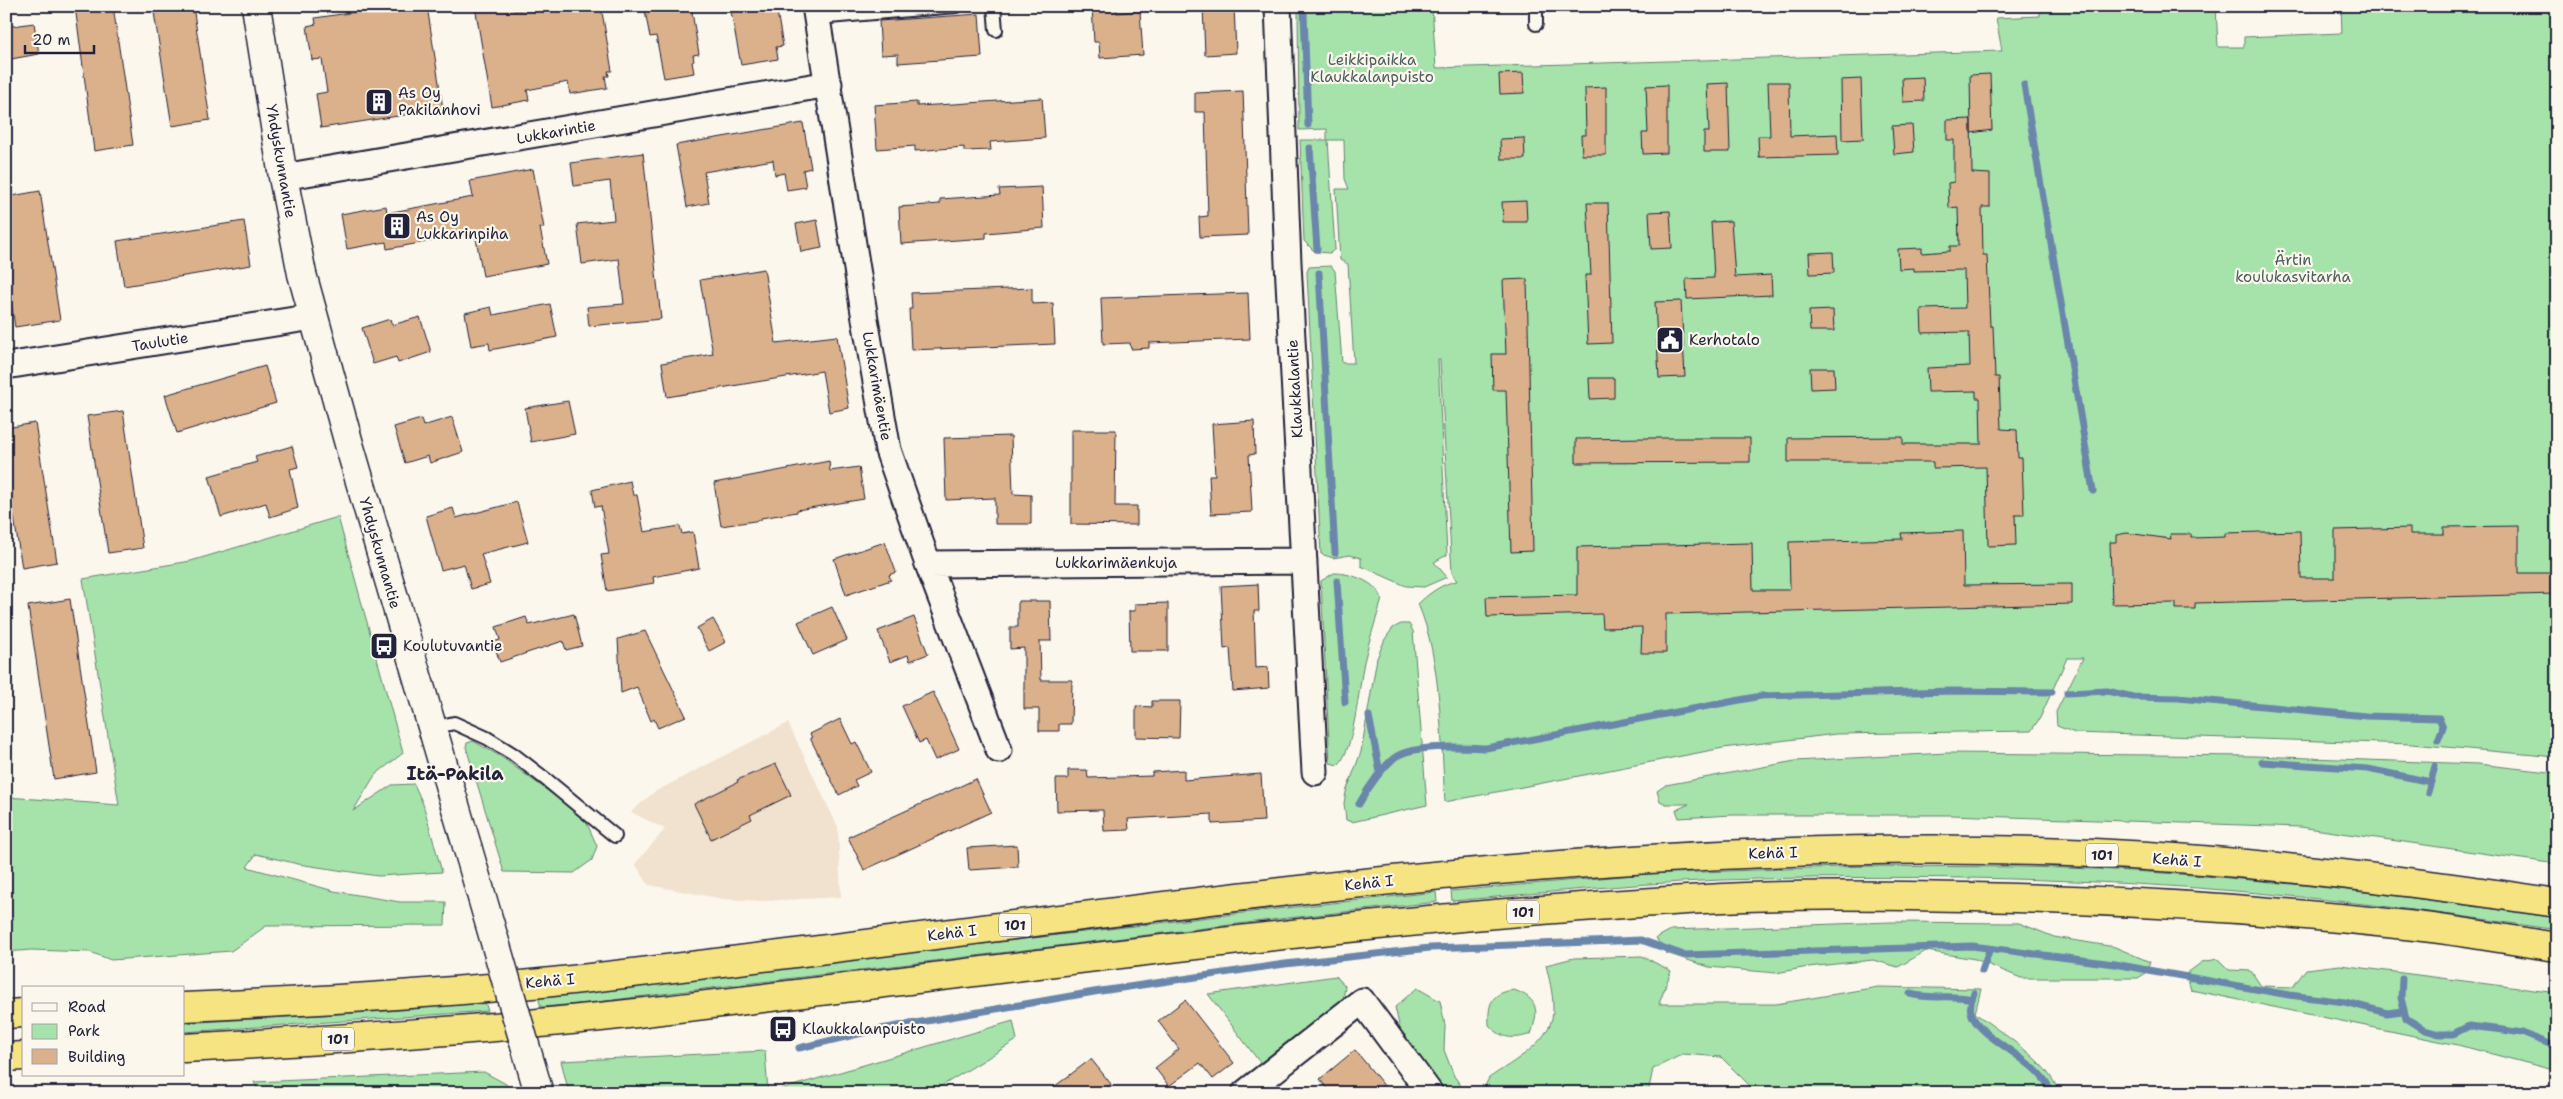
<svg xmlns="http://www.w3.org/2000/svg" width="2563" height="1099" viewBox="0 0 2563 1099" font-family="'Shantell Sans',sans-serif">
	<rect width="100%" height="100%" fill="#fbf7ec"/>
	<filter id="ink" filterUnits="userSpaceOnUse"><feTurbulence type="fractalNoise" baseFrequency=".02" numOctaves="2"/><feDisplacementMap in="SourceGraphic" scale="10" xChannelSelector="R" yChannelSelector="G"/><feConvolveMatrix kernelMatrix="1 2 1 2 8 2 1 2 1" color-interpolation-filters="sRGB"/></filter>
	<g filter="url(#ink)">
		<path fill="#f1e2cf" d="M788,723L838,827L841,897L763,901L723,899L649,885L635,864L665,829L631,812L654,792Z"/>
		<path fill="#a6e3aa" stroke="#648272" d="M1298,6H1432L1436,68L2002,51L1996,18L2040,16V6H2216L2218,47H2244V37L2342,33L2341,6H2557V757L2412,744L2075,733L2057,726L2056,712L2083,658H2067L2040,718L2031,731L1836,734L1723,748L1445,802C1441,742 1442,659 1418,604C1428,594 1443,583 1457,581L1452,573L1440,360H1438L1447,555L1434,562L1447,577L1424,587L1406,586L1361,566V558L1350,555L1333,558L1321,554L1307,272L1309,267L1331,266L1335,271L1342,363H1354L1348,264L1340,260L1336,189H1349L1345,179L1344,140H1328L1335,249L1330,253L1315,252L1304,241L1300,140H1327V129L1299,130Z
			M338,517L403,753L375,775L353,811L392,785L414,784L423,804L442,872L378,876L298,864L256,854L247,867L334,891L400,902H446L445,925L266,926L231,951L111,960L90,952L31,950L6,952V797L119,805L83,579L191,561Z
			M1334,573C1351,573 1377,582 1382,599C1376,620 1369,640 1364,662C1359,686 1354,751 1338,765L1330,763L1321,581Z
			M1401,624H1409L1413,631L1427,805L1352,822L1346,820L1344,803L1346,792L1361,752L1377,658L1385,639L1393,628Z
			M473,741L500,756L584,817L597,846L592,860L574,873L504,872L466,747L467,743Z
			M1947,753L2254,756L2478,764L2557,773V864L2300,827L1951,815H1732L1679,818L1676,810L1689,804H1666L1660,801L1657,791L1666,785L1795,761Z
			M1868,866C1935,867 2002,866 2068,868C2232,874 2395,894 2557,918V930C2457,915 2358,902 2258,893C2093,878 1923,875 1757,879C1655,881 1553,892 1452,901L1451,891L1646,874Z
			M1436,892L1437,902L1279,919L588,1003L541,1007L538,997L1277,909Z
			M1891,922L2019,923L2054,937L2115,947L2150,962L2146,973L2138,978H2021L1975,959L1926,951L1898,967L1873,960L1808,967L1776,973L1709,967L1666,953L1656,938L1671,930Z
			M1642,956L1671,971L1659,1004H1776L1878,987L1981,989L1975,1013C2001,1033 2049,1061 2059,1093H1752L1750,1086L1721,1057L1683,1054L1653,1069L1648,1093H1486L1485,1086L1489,1078C1513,1061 1555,1041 1553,1007C1553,993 1549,978 1546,965L1574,958Z
			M2218,959L2229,970L2251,971L2261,986L2293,987L2306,969L2340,965L2557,993V1071L2458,1045L2191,990L2186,974L2202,962Z
			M1336,976L1345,986L1343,1001L1261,1064L1208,994Z
			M1417,988L1440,1001L1445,1025L1444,1050L1454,1076L1466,1093H1443L1402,1038L1395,1007Z
			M1514,990C1539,999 1539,1011 1531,1034C1513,1040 1502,1039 1489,1025C1488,1003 1491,993 1514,990Z
			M485,1002L488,1011L184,1032V1023L388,1011Z
			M1013,1021L1017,1040L930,1093H769Z
			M765,1051L768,1093H569L561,1061Z
			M484,1072L506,1084L509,1093H259L254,1082Z"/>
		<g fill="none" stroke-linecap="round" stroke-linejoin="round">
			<path stroke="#6b86ab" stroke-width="7" d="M1304,12L1308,125
				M2024,85L2093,491
				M1310,148L1317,249
				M1319,273L1335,553
				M1337,581L1345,702
				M2067,693L2107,691L2133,697L2178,698L2366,716L2439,718L2443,727L2438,740
				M1369,716L1380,772
				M2262,762L2368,769L2431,782
				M2428,792L2435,766
				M1359,804C1368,788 1380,770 1394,758C1412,744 1464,747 1486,748L1761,696L1953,691L2052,692
				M1982,971L1990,948
				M2402,979L2401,998L2406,1018L2425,1030L2439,1034H2453L2469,1026L2503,1030L2522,1033L2557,1047
				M1974,993C1972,999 1969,1005 1971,1012C1977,1039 2039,1058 2052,1093
				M1910,994C1932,1000 1951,994 1972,999
				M799,1048L875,1030L1094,992L1285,964L1430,948L1641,940L1684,955L1972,946L2114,964L2289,995L2345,1002L2387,1013L2403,1011"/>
		</g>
		<path fill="#dbb18c" stroke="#22223b" d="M75,6H113L133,145L94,151Z
			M153,6H193L210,120L172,126Z
			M396,6H427L443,109L321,128L316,94L327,92L322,59L312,60L307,26L316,24L315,18Z
			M475,6H513L514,11L549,6H601L612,71H608L609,76H605L607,88L570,94L568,82L527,90L529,100L492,107Z
			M644,6H691L699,54L693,55L694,61L692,62L694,73L664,78L656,36L650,37Z
			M730,6H776L783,46L776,47L778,59L741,65Z
			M1092,6H1117V13L1140,11L1143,55L1100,58L1099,42H1094Z
			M1203,6H1234L1236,53L1205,55Z
			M979,14L982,57L898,63V54L881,55L879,21Z
			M34,23L39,54L11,59L8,45H6V27Z
			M1523,73L1524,93L1500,94L1499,74Z
			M1990,74L1992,130L1971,133L1970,75Z
			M1923,77L1924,101L1903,102L1902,78Z
			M1861,79L1863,139L1842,140L1841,80Z
			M1768,82H1789L1790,136L1837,134L1838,155L1759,157L1758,136H1770Z
			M1728,83L1730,152H1704V132H1709L1707,84Z
			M1667,85V153L1643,154L1642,133H1648L1646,86Z
			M1606,87V155H1582L1581,135H1586L1585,88Z
			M1243,91L1248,235L1200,237L1199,217L1208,216L1205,112H1195V93Z
			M1042,98L1045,138L990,142L991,150L964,151V147L915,151V146L877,149L874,105L917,102V106L954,104Z
			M1971,119L1972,173L1990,174V207H1982L1983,255H1987L1990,326H1993L1995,377H1999L2001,429L2017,430L2018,458H2022L2024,515H2015L2016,545L1988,546L1986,467L1933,468V462H1788V438L1903,437V444H1981L1980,398H1976V391L1928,392L1927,368L1970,366L1969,332L1922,333L1921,309L1965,308L1964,270L1914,271V268L1899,269L1898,249L1922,248V253L1950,251V246H1959L1958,207L1949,208L1948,183L1954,182V140H1947V120Z
			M803,123L811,168L803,170L806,187L787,190L784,173L775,175L773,160L704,172L709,203L687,207L676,145Z
			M1912,125L1914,152L1894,154L1892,126Z
			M1524,138L1525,159H1501L1500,139Z
			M643,153L661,319L589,326L587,307L624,304L619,259L582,264L577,224L614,220L610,181L574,186L571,163Z
			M533,169L544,228H540L547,264L483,276L475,233L387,249L386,242L347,249L341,214L386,206L387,213L473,197L470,181Z
			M1042,187L1044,228L986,233V238L901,244L899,207L940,204V199L1000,195L999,189Z
			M40,191L60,320L15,327L6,269V197Z
			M1526,201L1527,222H1503L1502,202Z
			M1587,203H1608L1612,343L1588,344L1585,275H1591Z
			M1670,211L1672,248L1651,249L1649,212Z
			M817,220L822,248L801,252L796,224Z
			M244,221L251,265L124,286L117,241Z
			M1731,221L1735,277L1771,275L1772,295L1687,299L1686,279L1714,278L1711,222Z
			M1833,252L1834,273L1810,274L1809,253Z
			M764,269L776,343L837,336L849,408L829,412L822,371L667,397L662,363L713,354L700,280Z
			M1527,279L1533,551L1511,552L1506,390H1493L1492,354H1506L1503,280Z
			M1032,288V304L1053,303L1055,344L911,350L909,309H912L911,293Z
			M1248,293L1250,339L1149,343V348L1131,349L1130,343L1103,344L1101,298Z
			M1681,301L1685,377L1659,378L1655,302Z
			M550,304L557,337L490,350L489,343L471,346L465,313L491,307L493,315Z
			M1833,310L1834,331H1810L1809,311Z
			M420,317L431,352L398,363L396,357L373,364L362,328L390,319L392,325Z
			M265,366L276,403L177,433L165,395Z
			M1810,368H1834L1835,388L1811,389Z
			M1589,378H1614V398L1590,399Z
			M568,401L575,434L531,442L525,408Z
			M123,411L143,548L108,553L87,416Z
			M452,417L463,452L430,463L428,456L405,463L394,427L421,419L423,426Z
			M1254,421L1255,454L1249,455L1252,512L1211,514L1209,475H1215L1212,424Z
			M35,423L57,562L22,568L6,467V428Z
			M1071,430H1116L1115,506H1137V525L1071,524Z
			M1011,436L1013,494L1031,495V524H995V498L946,500L944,438Z
			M1648,438H1750V462L1576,463V439Z
			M292,446L298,467L290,469L298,508L270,517L266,503L221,517L209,476L257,462L255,457Z
			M829,461L830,471L859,467L864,499L797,510V512L761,518V520L721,526L714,483Z
			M630,481L633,495H637L644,532L680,526L682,534L693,532L699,568L653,577L654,583L607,591L601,555L609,554L601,506L595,507L592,490Z
			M517,502L528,542L481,554L490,584L471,589L464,564L441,570L426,516L453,508L456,518Z
			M2519,526V573H2557V594L2195,603V609H2176V603L2112,604L2110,542H2116V535L2127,533L2171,539L2170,534H2191V538L2225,537V533L2300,531L2301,578H2335V530L2410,528V534H2444V527Z
			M1963,531L1964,585L2072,584V604L1666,614V653H1641L1642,627L1603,628L1602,614L1487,617L1486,597L1577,595V547L1752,543L1753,590H1790L1789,542L1902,539L1901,533Z
			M885,542L896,572L889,575L891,580L846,595L834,559Z
			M1258,584L1259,611H1254L1256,668L1268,667L1269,688L1233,691L1230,648L1224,649L1221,586Z
			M70,599L96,772L54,779L28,606Z
			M1018,601H1050L1051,641H1040L1041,680H1072L1071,724H1059V731H1039V709H1024V648L1010,649V627H1018Z
			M1168,603V651H1130L1129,611H1135V604Z
			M832,607L847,640L813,655L798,622Z
			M574,614L582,646L566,650L563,641L500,662L493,642L500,640L496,627L526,617L529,625Z
			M914,617L928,654L910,661L908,655L890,662L878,631Z
			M713,619L726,642L709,651L697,628Z
			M645,631L686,716L658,728L654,719L651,721L637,687L621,693L618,639Z
			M933,692L959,749L935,760L926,740L919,743L902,706Z
			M1152,701H1180L1179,738L1136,737V706L1152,707Z
			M840,719L852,744L856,742L871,772L854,780L857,786L839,795L810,738L812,737L810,734Z
			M776,764L791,795L750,815L752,819L711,839L694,804L738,782L737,780Z
			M1068,770H1087L1088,778L1152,776V772L1184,770V780L1261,774L1264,821L1212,824V814L1128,819L1129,830L1104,831L1103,810L1057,811L1056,779H1068Z
			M976,779L991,812L864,870L848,837Z
			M1017,845L1018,867L969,870L967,848Z
			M1185,1000L1234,1063L1213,1079L1200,1063L1169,1086L1155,1068L1179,1049L1158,1021Z
			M1355,1050L1390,1093H1331L1320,1079Z
			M1091,1059L1111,1084L1099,1093H1046Z"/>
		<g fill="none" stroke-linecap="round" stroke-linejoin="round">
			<defs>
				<path id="lane" d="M994,6L996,30
					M817,18L956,6
					M1536,24V6
					M433,728L454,723L487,738L513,754L548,781L615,836"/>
				<path id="street" d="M815,6L865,319L888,450L928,564L999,750
					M1278,6L1288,263L1315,772
					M283,177L829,84
					M6,366L313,317
					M928,564L1304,561
					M1245,1093L1362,1001L1430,1093"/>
				<path id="secondary" d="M256,6L283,177L302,274L349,444L467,846"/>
				<path id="highway" d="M184,1007C319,1001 455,993 590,978C943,938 1295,880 1649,859C1788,850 1929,847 2068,852C2232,858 2395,879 2557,903
					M6,1014L24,1013
					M184,1048C335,1040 487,1030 637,1013C1006,971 1374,914 1745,897C1821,894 1897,896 1973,897C2120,900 2268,909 2415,926C2462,931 2509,940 2557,947
					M6,1057L24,1056"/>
			</defs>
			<use href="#lane" stroke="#22223b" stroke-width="16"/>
			<use href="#street" stroke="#22223b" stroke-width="29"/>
			<use href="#secondary" stroke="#22223b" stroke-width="31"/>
			<use href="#highway" stroke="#22223b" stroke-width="31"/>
			<use href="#lane" stroke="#fbf7ec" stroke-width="12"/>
			<use href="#street" stroke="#fbf7ec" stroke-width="25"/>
			<use href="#secondary" stroke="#fbf7ec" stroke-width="28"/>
			<use href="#highway" stroke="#f6e381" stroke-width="28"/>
			<defs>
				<path id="secondary-bridge" d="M467,846L539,1093"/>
			</defs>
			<use href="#secondary-bridge" stroke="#22223b" stroke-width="31" stroke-linecap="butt"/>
			<use href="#secondary-bridge" stroke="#fbf7ec" stroke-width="28"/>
		</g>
	</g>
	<defs>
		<symbol id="building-square" viewBox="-11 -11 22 22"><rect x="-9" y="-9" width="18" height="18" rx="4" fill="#22223b" stroke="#fbf7ec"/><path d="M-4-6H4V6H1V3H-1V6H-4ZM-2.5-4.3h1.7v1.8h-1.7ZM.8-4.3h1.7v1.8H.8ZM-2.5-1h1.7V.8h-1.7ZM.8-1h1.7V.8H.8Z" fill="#fff"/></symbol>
		<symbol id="civic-square" viewBox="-11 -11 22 22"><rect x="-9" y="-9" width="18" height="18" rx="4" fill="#22223b" stroke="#fbf7ec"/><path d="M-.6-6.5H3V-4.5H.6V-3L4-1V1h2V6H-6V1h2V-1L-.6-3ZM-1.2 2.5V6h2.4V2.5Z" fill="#fff"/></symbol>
		<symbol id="bus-square" viewBox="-11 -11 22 22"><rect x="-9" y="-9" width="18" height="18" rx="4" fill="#22223b" stroke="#fbf7ec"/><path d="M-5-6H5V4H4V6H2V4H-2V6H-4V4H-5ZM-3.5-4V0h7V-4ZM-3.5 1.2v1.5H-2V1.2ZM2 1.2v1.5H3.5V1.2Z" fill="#fff"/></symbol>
	</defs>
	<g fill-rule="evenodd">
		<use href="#building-square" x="363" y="86" width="32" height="32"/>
		<use href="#building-square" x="381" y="210" width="32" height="32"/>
		<use href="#civic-square" x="1654" y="324" width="32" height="32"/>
		<use href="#bus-square" x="368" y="630" width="32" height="32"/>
		<use href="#bus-square" x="767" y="1013" width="32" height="32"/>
	</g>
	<g text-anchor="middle" stroke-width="4.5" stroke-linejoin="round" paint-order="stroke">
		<g fill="#fbf7ec" stroke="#636270" stroke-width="1">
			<rect x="2086" y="843.5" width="32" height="23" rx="4"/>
			<rect x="1507" y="900.5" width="32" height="23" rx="4"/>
			<rect x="999" y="913.5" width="32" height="23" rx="4"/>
			<rect x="322" y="1027.5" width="32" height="23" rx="4"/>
		</g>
		<g font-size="14" font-weight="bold" fill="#22223b">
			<text x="2102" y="860">101</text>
			<text x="1523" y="917">101</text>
			<text x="1015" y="930">101</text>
			<text x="338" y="1044">101</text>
		</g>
		<g font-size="15" fill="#4a5c5c" stroke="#fbf7ec">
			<text x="1372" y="65">Leikkipaikka<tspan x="1372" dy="17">Klaukkalanpuisto</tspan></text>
			<text x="2293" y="265">Ärtin<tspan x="2293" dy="17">koulukasvitarha</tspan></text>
		</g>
		<g font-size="15" fill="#22223b" stroke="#fbf7ec" text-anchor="start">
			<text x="398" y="98">As Oy<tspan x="398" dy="17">Pakilanhovi</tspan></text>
			<text x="416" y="222">As Oy<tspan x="416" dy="17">Lukkarinpiha</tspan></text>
			<text x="1689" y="345">Kerhotalo</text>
			<text x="403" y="651">Koulutuvantie</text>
			<text x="802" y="1034">Klaukkalanpuisto</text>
		</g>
		<g font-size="15" fill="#22223b" stroke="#fbf7ec">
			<text transform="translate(556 132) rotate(-10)" y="5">Lukkarintie</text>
			<text transform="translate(281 161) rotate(80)" y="5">Yhdyskunnantie</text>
			<text transform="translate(160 342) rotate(-9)" y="5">Taulutie</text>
			<text transform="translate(877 386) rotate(80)" y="5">Lukkarimäentie</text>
			<text transform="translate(1295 389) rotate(-93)" y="5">Klaukkalantie</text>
			<text transform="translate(380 553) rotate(74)" y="5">Yhdyskunnantie</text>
			<text x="1116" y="568">Lukkarimäenkuja</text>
			<text transform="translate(1773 853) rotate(-2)" y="5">Kehä I</text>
			<text transform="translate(2177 860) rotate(4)" y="5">Kehä I</text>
			<text transform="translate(1369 883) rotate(-6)" y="5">Kehä I</text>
			<text transform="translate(952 933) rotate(-7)" y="5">Kehä I</text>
			<text transform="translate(550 981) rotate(-5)" y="5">Kehä I</text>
		</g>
		<g font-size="18" font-weight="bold" fill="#22223b" stroke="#fbf7ec">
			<text x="455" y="780">Itä-Pakila</text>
		</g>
	</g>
	<rect width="2563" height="1099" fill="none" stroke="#fbf7ec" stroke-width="25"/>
	<rect x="12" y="12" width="2538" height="1074" fill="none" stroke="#22223b" stroke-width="2" filter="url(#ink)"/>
	<rect x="22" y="986" width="162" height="90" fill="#fbf7ec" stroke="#a4a2a5"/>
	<rect x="32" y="1003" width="25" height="8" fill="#fbf7ec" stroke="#a4a2a5"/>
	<text x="68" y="1012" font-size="15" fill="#22223b">Road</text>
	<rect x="32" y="1024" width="25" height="15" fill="#a6e3aa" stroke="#a4a2a5"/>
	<text x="68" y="1036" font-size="15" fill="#22223b">Park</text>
	<rect x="32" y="1049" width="25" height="15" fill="#dbb18c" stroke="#a4a2a5"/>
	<text x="68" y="1062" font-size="15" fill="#22223b">Building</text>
	<path d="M25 45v8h69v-8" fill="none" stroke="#22223b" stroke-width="2.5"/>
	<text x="32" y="45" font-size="15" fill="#22223b" stroke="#fbf7ec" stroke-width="4" paint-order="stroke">20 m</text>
</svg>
